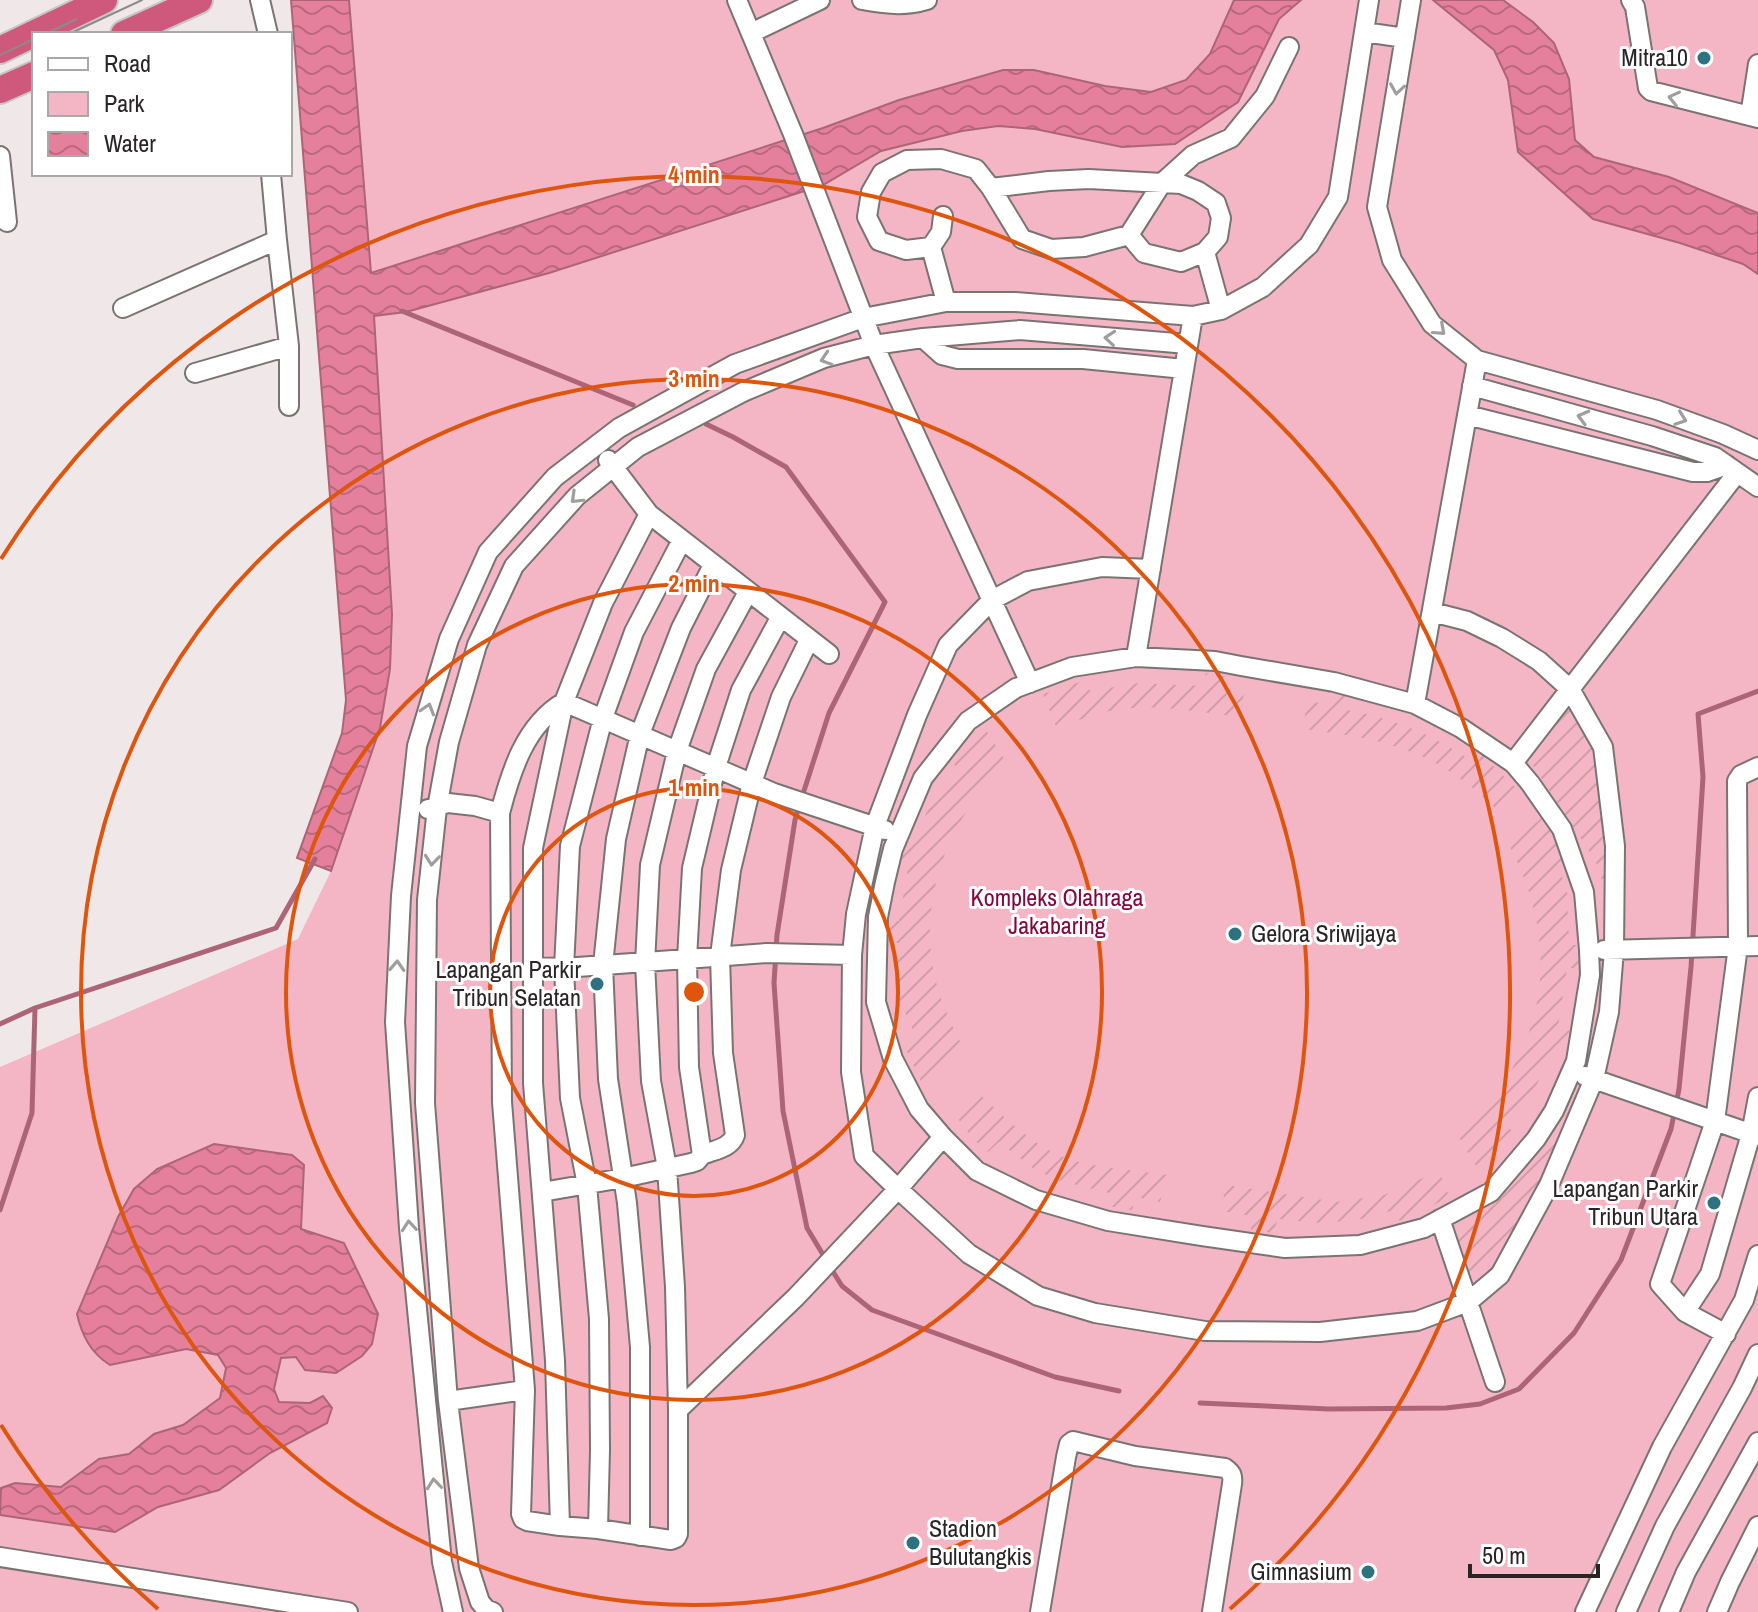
<svg xmlns="http://www.w3.org/2000/svg" width="1758" height="1612" viewBox="0 0 1758 1612" font-family="'Archivo Narrow',sans-serif">
	<defs>
		<pattern id="garden-furrows" width="10" height="10" patternUnits="userSpaceOnUse" patternTransform="scale(2)"><rect width="10" height="10" fill="#f4b6c4"/><path d="M-1 1l2-2M0 10L10 0M9 11l2-2" fill="none" stroke="#d19ca8"/></pattern>
		<pattern id="water-waves" width="16" height="10" patternUnits="userSpaceOnUse" patternTransform="scale(2)"><rect width="16" height="10" fill="#e4809b"/><path d="M0 5q4-4 8 0t8 0" fill="none" stroke="#b9697e"/></pattern>
	</defs>
	<rect width="100%" height="100%" fill="#f0e7e9"/>
	<path fill="#f4b6c4" d="M349,0H1758V1612H0V1067L298,939L331,871L380,728L390,670L392,614L374,316Z"/>
	<path fill="url(#garden-furrows)" d="M1206,673L1228,677L1227,689L1244,693L1240,717C1199,712 1157,703 1116,710C1095,713 1076,721 1057,729L1043,694L1086,680L1090,691L1139,683L1203,686Z
		M1328,692L1349,696L1347,710C1392,718 1431,734 1469,759L1477,750L1515,787L1495,808C1434,749 1384,739 1303,729L1307,701L1326,704Z
		M1573,700L1593,735L1607,813V939L1604,886L1595,860L1527,756Z
		M982,724L1010,768C996,781 978,794 967,811C935,858 921,926 936,982C942,1006 953,1028 964,1049L922,1084L902,1040L914,1032L900,1001L897,969L898,943L886,942L887,920L899,921L909,862L899,858L903,838L916,839C925,813 937,788 957,768L949,758L967,736Z
		M1544,816L1568,857L1558,865L1567,891L1569,944L1582,946L1580,968H1567L1558,1028L1570,1031L1564,1054L1552,1053L1528,1103L1509,1128L1518,1138L1481,1174L1458,1136C1546,1054 1565,951 1509,845Z
		M1586,1080L1512,1250L1472,1294L1451,1229C1468,1217 1486,1206 1501,1193C1538,1162 1564,1121 1586,1080Z
		M974,1089C1000,1113 1029,1143 1063,1157C1091,1168 1136,1170 1167,1175L1160,1202L1136,1197L1132,1210L1107,1206L1109,1193L1057,1180L1034,1169L999,1142L988,1152L974,1140L952,1111Z
		M1439,1171L1449,1196L1424,1211L1399,1221L1395,1210L1357,1220L1321,1223L1278,1219L1273,1233L1251,1230L1252,1216L1221,1211L1226,1185L1336,1202L1384,1195Z"/>
	<path fill="url(#water-waves)" stroke="#ac6578" stroke-width="2" d="M291,0H349L371,273L823,128L899,100L1003,70H1034L1105,86L1151,92L1186,80L1210,54L1234,0H1301L1279,19L1238,102L1175,144L1122,147L1035,129L998,126L962,131L881,151L823,185L549,273L406,312L374,316L392,614L390,669L380,728L331,871L297,858L342,733L346,700Z
		M1433,0H1503L1533,22L1554,43L1569,79L1575,140L1594,157L1669,177L1758,213V274L1743,264L1680,243L1593,219L1518,152L1508,80L1494,50Z
		M214,1144L292,1155L304,1165L301,1229L344,1243L378,1314L372,1344L362,1356L336,1373L305,1370L296,1357L281,1358L274,1389L279,1402L310,1403L323,1396L332,1408L327,1423L270,1453L219,1490L158,1507L115,1532L0,1515L1,1488L15,1483L61,1487L99,1459L129,1454L154,1434L183,1425L220,1398L226,1368L218,1355L186,1349L110,1365C91,1353 82,1336 77,1314L118,1217L134,1189L157,1169Z"/>
	<g fill="none" stroke-linecap="round" stroke-linejoin="round">
		<path stroke="#ac6578" stroke-width="5" d="M402,311L633,405
			M706,424L733,437L786,467L885,602L829,713L802,797
			M799,806L795,820L777,935L774,983L783,1111L807,1228L825,1258
			M0,1024L35,1008L276,928L315,859
			M0,1210L32,1113L35,1008
			M830,1267L842,1286L872,1310L1055,1377L1119,1391
			M1200,1403L1329,1409L1446,1408L1480,1404L1519,1389L1574,1333L1621,1260L1671,1129L1679,1089L1691,967L1703,777L1698,714L1758,691"/>
		<defs>
			<path id="minor" d="M260,0L268,34
				M737,0L793,134L874,345L1030,683
				M862,0C885,4 904,7 927,0
				M1411,0L1377,207L1392,260L1432,324L1477,360L1657,410L1723,434L1758,450
				M1631,0L1635,7L1648,88L1651,91L1758,118
				M1364,32L1405,38
				M751,33L820,0
				M1750,116L1758,64
				M0,156L7,222
				M991,188L1049,181L1089,179L1181,184L1198,191L1216,203L1221,218L1218,237L1205,252L1181,262L1144,253L1129,235
				M943,216L941,232L931,247L906,250L879,241L867,217L871,192L882,173L907,160L941,159L976,169L991,188L1022,239L1051,249L1084,247L1129,235L1162,183L1193,155L1231,138L1265,96L1289,47
				M277,240L289,346V406
				M931,247L946,302
				M1205,252L1221,310
				M123,308L277,240L271,174
				M923,338L942,355L958,359H1083L1184,369
				M195,373L289,346
				M1472,386L1652,436L1715,457L1758,487
				M1467,415L1693,472H1707L1727,465
				M608,460L649,514
				M1151,569L1102,567L1028,581L992,600L948,645L917,715L875,826L856,914L852,955L851,1072L864,1156L898,1189L969,1254L1038,1296L1095,1313L1205,1331L1320,1332L1417,1321L1468,1302L1500,1275L1549,1185L1594,1079L1609,1012L1614,950L1615,846L1603,747L1570,689L1539,661L1502,638L1467,621L1432,612
				M748,592L706,669L677,751L650,865L645,963L651,1081L667,1168L675,1287L678,1410V1534L676,1538L671,1540L598,1529L560,1526L555,1360L533,1083V848L564,702L603,603L649,514L829,654
				M1136,657L1215,661L1241,666L1334,682L1415,704L1461,728L1513,763L1530,783L1562,829L1584,892L1589,950L1590,975L1576,1061L1554,1111L1536,1139L1491,1192L1424,1228L1360,1245L1285,1248L1202,1236L1108,1221L1036,1200L977,1171L943,1137L919,1109L893,1059L876,1002L878,917L885,882L893,849L923,778L968,721L1016,688L1072,667Z
				M1136,657L1193,316
				M1415,704L1477,360
				M1513,763L1737,473
				M428,809L448,803L475,806L500,813
				M1604,950L1758,946
				M533,967L564,968L767,953L852,955
				M1585,1076L1758,1136
				M702,1155C714,1150 731,1148 735,1135L723,1053L720,956L731,870L752,783L781,697L809,640
				M542,1192L623,1178L691,1163L697,1161L702,1155L689,1067L687,959L692,868L716,767L741,690L780,618
				M1440,1219L1495,1382
				M1685,1312L1710,1274L1751,1134L1758,1097
				M1726,1334L1685,1312L1660,1284L1715,1121L1738,946L1737,781L1741,775L1758,767
				M448,1401L525,1390
				M678,1410L796,1297L898,1189L943,1137
				M560,1526L527,1521L523,1519L521,1514L525,1390L502,1102L500,813C511,771 525,725 564,702L774,793L885,830
				M598,1529L600,1450L599,1319L587,1185L570,1098L564,968L570,846L603,718L634,632L682,540
				M640,1536V1347L627,1203L608,1079L603,965L616,839L640,734L681,628L713,565
				M0,1557L348,1612
				M453,1612L442,1562L409,1228L395,1022L401,896L417,746L449,639L488,552L555,477L619,428L735,364L863,318L946,302H1015L1193,316L1221,310L1263,287L1309,245L1338,197L1369,0
				M493,1612L486,1609L480,1602L469,1568L448,1401L425,1103L427,900L437,808L449,742L477,645L514,566L577,496L638,447L743,392L824,358L874,345L923,338L1020,330L1188,344
				M1040,1612L1066,1457L1069,1444L1073,1441L1135,1456L1225,1468C1232,1473 1233,1476 1232,1484L1212,1612
				M1585,1612L1662,1447L1744,1300L1758,1255
				M1626,1612L1665,1526L1742,1388L1758,1354
				M1669,1612L1686,1572L1758,1442
				M1717,1612L1730,1582L1758,1526"/>
			<path id="highway" d="M124,34L199,0
				M0,50L104,0
				M0,90L34,75"/>
		</defs>
		<use href="#minor" stroke="#7a7374" stroke-width="22"/>
		<use href="#highway" stroke="#c7c6c7" stroke-width="30"/>
		<use href="#minor" stroke="#fff" stroke-width="18"/>
		<use href="#highway" stroke="#cf597d" stroke-width="26"/>
		<path stroke="#90898b" stroke-width="2" d="M45,34L77,19
			M69,34L142,0
			M0,55L34,39"/>
	</g>
	<defs><path id="oneway-chevron" d="M-2-3.5L2.5 0L-2 3.5" fill="none" stroke-width="1.6" stroke-linecap="round" stroke-linejoin="round" transform="scale(2)"/></defs>
	<g stroke="#9f9d9d">
		<use href="#oneway-chevron" transform="translate(1397 89) rotate(99)"/>
		<use href="#oneway-chevron" transform="translate(1674 98) rotate(-167)"/>
		<use href="#oneway-chevron" transform="translate(1440 330) rotate(42)"/>
		<use href="#oneway-chevron" transform="translate(1110 338) rotate(-175)"/>
		<use href="#oneway-chevron" transform="translate(826 359) rotate(162)"/>
		<use href="#oneway-chevron" transform="translate(1583 417) rotate(-165)"/>
		<use href="#oneway-chevron" transform="translate(1681 419) rotate(20)"/>
		<use href="#oneway-chevron" transform="translate(576 498) rotate(136)"/>
		<use href="#oneway-chevron" transform="translate(428 709) rotate(-73)"/>
		<use href="#oneway-chevron" transform="translate(432 860) rotate(96)"/>
		<use href="#oneway-chevron" transform="translate(397 966) rotate(-87)"/>
		<use href="#oneway-chevron" transform="translate(409 1226) rotate(-95)"/>
		<use href="#oneway-chevron" transform="translate(434 1484) rotate(-96)"/>
	</g>
	<g fill="none" stroke="#de560d" stroke-width="4">
		<circle cx="694" cy="992" r="204"/>
		<circle cx="694" cy="992" r="408"/>
		<circle cx="694" cy="992" r="613"/>
		<path d="M158 1609A817 817 0 0 1 1 1425M1 559A817 817 0 1 1 1230 1609"/>
	</g>
	<g fill="#2c7280" stroke="#fff" stroke-width="3">
		<circle cx="1704" cy="58" r="8"/>
		<circle cx="1235" cy="934" r="8"/>
		<circle cx="597" cy="984" r="8"/>
		<circle cx="1714" cy="1203" r="8"/>
		<circle cx="913" cy="1543" r="8"/>
		<circle cx="1368" cy="1572" r="8"/>
	</g>
	<g text-anchor="middle" stroke-width="6" stroke-linejoin="round" paint-order="stroke">
		<g font-size="24" fill="#292526" stroke="#fff" text-anchor="end">
			<text x="1688" y="66">Mitra10</text>
			<text x="1251" y="942" text-anchor="start">Gelora Sriwijaya</text>
			<text x="581" y="978">Lapangan Parkir<tspan x="581" dy="28">Tribun Selatan</tspan></text>
			<text x="1698" y="1197">Lapangan Parkir<tspan x="1698" dy="28">Tribun Utara</tspan></text>
			<text x="929" y="1537" text-anchor="start">Stadion<tspan x="929" dy="28">Bulutangkis</tspan></text>
			<text x="1352" y="1580">Gimnasium</text>
		</g>
		<g font-size="24" fill="#83063e" stroke="#fff">
			<text x="1057" y="906">Kompleks Olahraga<tspan x="1057" dy="28">Jakabaring</tspan></text>
		</g>
	</g>
	<circle cx="694" cy="992" r="12" fill="#de560d" stroke="#fff" stroke-width="4"/>
	<g font-size="24" text-anchor="middle" font-weight="bold" fill="#de560d" stroke="#fff" stroke-width="6" stroke-linejoin="round" paint-order="stroke">
		<text x="694" y="183">4 min</text>
		<text x="694" y="387">3 min</text>
		<text x="694" y="592">2 min</text>
		<text x="694" y="796">1 min</text>
	</g>
	<rect x="32" y="32" width="260" height="144" fill="#ffffff" stroke="#a9a8a8" stroke-width="2"/>
	<rect x="48" y="58" width="40" height="12" fill="#ffffff" stroke="#a9a8a8" stroke-width="2"/>
	<text x="104" y="72" font-size="24" fill="#292526">Road</text>
	<rect x="48" y="92" width="40" height="24" fill="#f4b6c4" stroke="#a9a8a8" stroke-width="2"/>
	<text x="104" y="112" font-size="24" fill="#292526">Park</text>
	<rect x="48" y="132" width="40" height="24" fill="url(#water-waves)" stroke="#a9a8a8" stroke-width="2"/>
	<text x="104" y="152" font-size="24" fill="#292526">Water</text>
	<path d="M1470 1564v12h128v-12" fill="none" stroke="#292526" stroke-width="4"/>
	<text x="1482" y="1564" font-size="24" fill="#292526" stroke="#ffffff" stroke-width="6" paint-order="stroke">50 m</text>
</svg>
